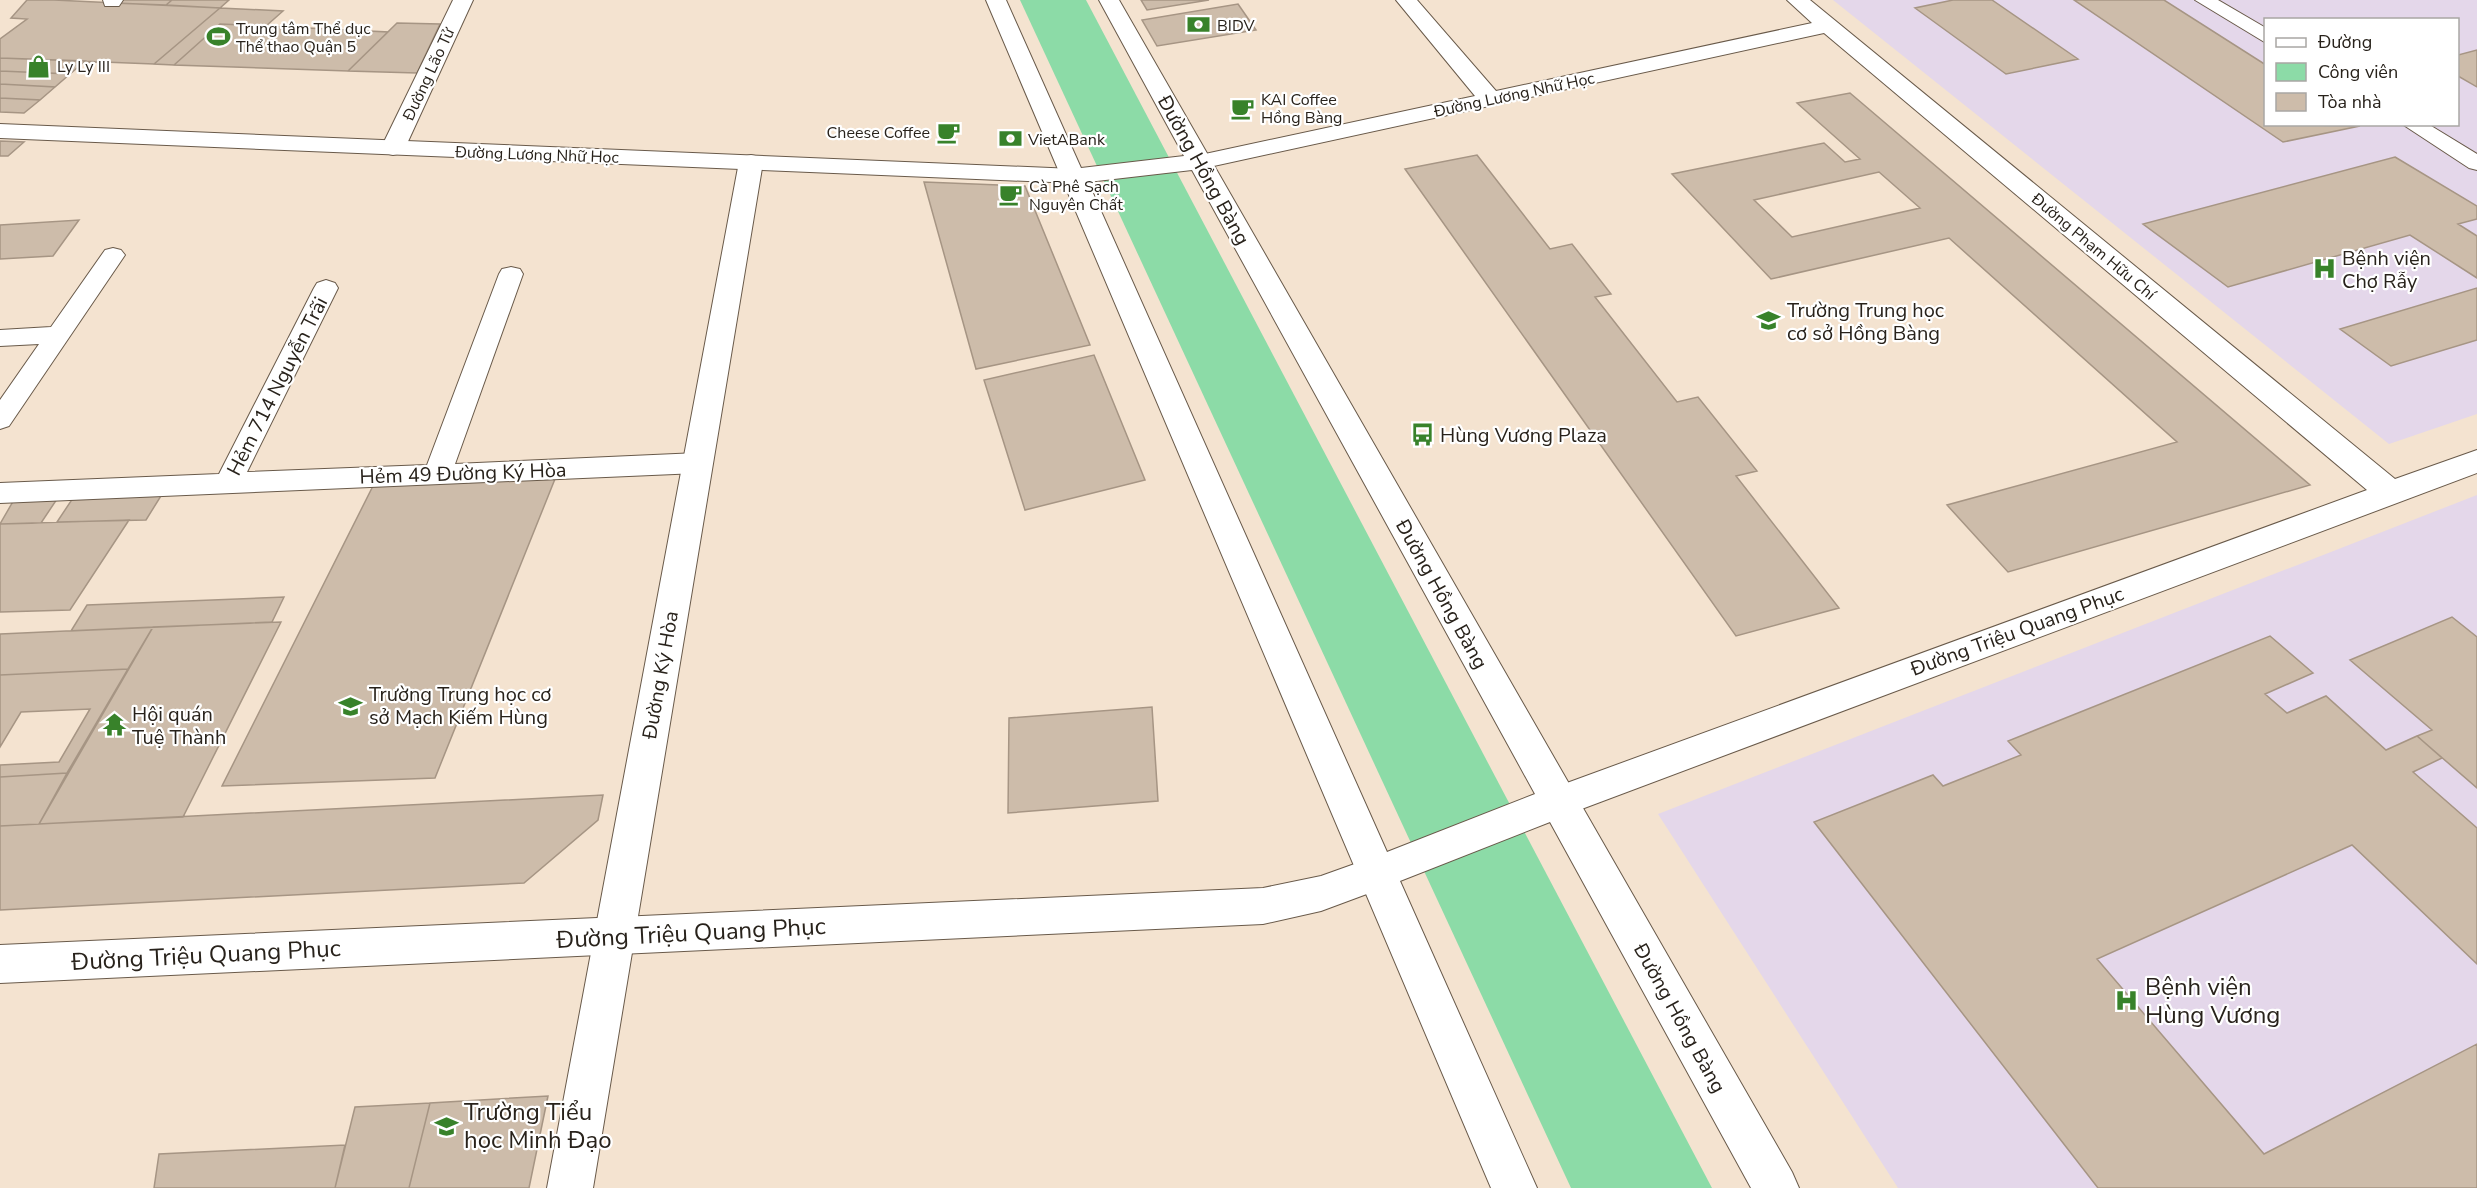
<svg xmlns="http://www.w3.org/2000/svg" width="2477" height="1188" viewBox="0 0 2477 1188" font-family="'Nunito Sans',sans-serif">
	<rect width="100%" height="100%" fill="#f4e3d0"/>
	<path fill="#e4d7ea" fill-rule="evenodd" d="M1833,0H2477V414L2389,444ZM2266,20H2458V124H2266Z
		M2477,495V1188H1898L1658,814Z"/>
	<path fill="#8cdba7" d="M1020,0H1086L1712,1188H1571Z"/>
	<path fill="#cdbcaa" stroke="#a69584" stroke-width="1.5" fill-rule="evenodd" d="M27,0H54L220,8L154,64L0,58V39L27,19L11,18Z
		M117,0H172L166,5L113,3Z
		M172,0H229L220,8L166,5Z
		M1141,0H1209L1147,10Z
		M1953,0H1992L2078,59L2006,74L1915,8Z
		M2074,0H2164L2266,65V124L2360,126L2283,142Z
		M1238,4L1256,30L1157,46L1142,20Z
		M220,8L283,11L266,26L220,24L174,65L154,64Z
		M397,23L440,24L417,73L348,71Z
		M220,24L266,26L388,32L348,71L174,65Z
		M2477,50V87L2458,76V55Z
		M0,58L85,61L70,74L0,71Z
		M0,71L70,74L55,87L0,84Z
		M0,84L55,87L40,100L0,98Z
		M1850,93L2310,485L2008,572L1947,505L2177,442L1949,238L1771,279L1672,174L1824,143L1845,162L1860,159L1797,103ZM1879,172L1920,208L1792,237L1754,200Z
		M0,98L40,100L24,113L0,112Z
		M0,141L24,142L8,156H0Z
		M1477,155L1550,249L1572,244L1611,294L1595,297L1677,402L1698,397L1757,471L1736,476L1839,608L1736,636L1405,169Z
		M2395,157L2477,206V219L2458,224L2477,236V278L2410,235L2228,287L2143,224Z
		M924,182L1025,186L1090,345L976,369Z
		M79,220L53,256L0,259V225Z
		M2477,288V340L2391,366L2340,329Z
		M1094,355L1145,480L1025,510L984,380Z
		M557,474L435,778L222,786L375,482Z
		M164,491L146,520L57,522L75,495Z
		M59,496L41,523L0,524L15,498Z
		M129,520L70,610L0,612V524Z
		M284,597L272,622L71,631L87,605Z
		M2452,617L2477,637V788L2417,736L2432,730L2350,660Z
		M281,622L183,817L39,824L153,627Z
		M153,627L128,669L0,675V634Z
		M2270,636L2313,673L2265,694L2287,713L2326,696L2386,750L2417,736L2442,758L2413,772L2477,828V964L2352,845L2097,959L2264,1154L2477,1044V1188H2098L1814,822L1933,775L1943,786L2021,755L2008,741Z
		M128,669L67,773L0,777V765L59,762L90,709L21,712L0,747V675Z
		M1152,707L1158,801L1008,813L1009,718Z
		M67,773L39,824L0,826V777Z
		M603,795L598,820L524,883L0,910V826Z
		M548,1096L529,1188H409L430,1103Z
		M430,1103L409,1188H335L355,1107Z
		M345,1145L335,1188H154L159,1154Z"/>
	<g fill="none" stroke-linecap="round" stroke-linejoin="round">
		<defs>
			<path id="lane" d="M103,0H123L119,6H105Z
				M2195,0H2218L2266,28V43Z
				M2402,124H2428L2477,154V170L2469,168Z
				M113,248L121,250L125,255L9,426L0,429V400L39,344L0,346V330L51,327L105,250Z
				M511,267L520,269L523,274L455,464L698,453L708,456L712,463L708,470L698,473L0,503V483L219,474L314,288L317,283L326,280L335,283L338,288L247,472L427,465L499,274L502,269Z"/>
			<path id="street" d="M453,0H473L405,148L401,153L393,155L385,153L381,148Z
				M1396,0H1417L1496,91L1812,23L1787,0H1810L2395,479L2477,450V473L1571,813L1558,818L1545,813L1539,802L1545,791L2367,490L1824,33L1200,169L1191,167L1188,162L1191,157L1475,96Z
				M751,155L760,157L763,162L593,1188H547L739,162L742,157Z"/>
			<path id="secondary" d="M0,124L1074,169L1083,171L1086,176L1083,181L1074,183L0,138Z
				M1377,856L1391,861L1396,873L1391,885L1321,911L1263,924L0,983V945L1263,888L1321,876Z"/>
			<path id="primary" d="M986,0H1006L1081,168L1184,156L1099,0H1119L1792,1172L1799,1188H1751L1550,822L1400,881L1537,1188H1491ZM1192,170L1535,794L1387,852L1088,182Z"/>
		</defs>
		<use href="#lane" stroke="#695a4a" stroke-width="2"/>
		<use href="#street" stroke="#695a4a" stroke-width="2"/>
		<use href="#secondary" stroke="#695a4a" stroke-width="2"/>
		<use href="#primary" stroke="#695a4a" stroke-width="2"/>
		<use href="#lane" fill="#fff" fill-rule="evenodd"/>
		<use href="#street" fill="#fff" fill-rule="evenodd"/>
		<use href="#secondary" fill="#fff" fill-rule="evenodd"/>
		<use href="#primary" fill="#fff" fill-rule="evenodd"/>
	</g>
	<defs>
		<symbol id="bank-bare" viewBox="-9 -9 18 18"><path d="M-6-4H6V4H-6ZM0-2.3a2.3 2.3 0 1 0 0 4.6a2.3 2.3 0 1 0 0-4.6Z" fill="#38822a" stroke="#fff" stroke-width="2.5" paint-order="stroke"/></symbol>
		<symbol id="stadium-bare" viewBox="-9 -9 18 18"><path d="M0-5a6.5 5 0 1 0 0 10a6.5 5 0 1 0 0-10ZM-3.5-1.8h7v3.6h-7Z" fill="#38822a" stroke="#fff" stroke-width="2.5" paint-order="stroke"/></symbol>
		<symbol id="shop-bare" viewBox="-9 -9 18 18"><path d="M-5-2.5h2.3a2.7 3.5 0 0 1 5.4 0H5L5.5 6h-11ZM-1.5-2.5h3a1.5 2.3 0 0 0-3 0Z" fill="#38822a" stroke="#fff" stroke-width="2.5" paint-order="stroke"/></symbol>
		<symbol id="cafe-bare" viewBox="-9 -9 18 18"><path d="M-5.5-4.5H6V0H3Q3 3.5 0 3.5H-2.5Q-5.5 3.5-5.5 0ZM3-3.2v2h1.7v-2ZM-6 4.5H4V6H-6Z" fill="#38822a" stroke="#fff" stroke-width="2.5" paint-order="stroke"/></symbol>
		<symbol id="hospital-bare" viewBox="-9 -9 18 18"><path d="M-5-5h3v3.5h4V-5h3V5h-3V1.5h-4V5h-3Z" fill="#38822a" stroke="#fff" stroke-width="2.5" paint-order="stroke"/></symbol>
		<symbol id="school-bare" viewBox="-9 -9 18 18"><path d="M0-5L7-2L0 1L-7-2ZM-4 1L0 2.5L4 1V4Q0 6-4 4Z" fill="#38822a" stroke="#fff" stroke-width="2.5" paint-order="stroke"/></symbol>
		<symbol id="bus-bare" viewBox="-9 -9 18 18"><path d="M-5-6H5V4H4V6H2V4H-2V6H-4V4H-5ZM-3.5-4V0h7V-4ZM-3.5 1.2v1.5H-2V1.2ZM2 1.2v1.5H3.5V1.2Z" fill="#38822a" stroke="#fff" stroke-width="2.5" paint-order="stroke"/></symbol>
		<symbol id="temple-bare" viewBox="-9 -9 18 18"><path d="M0-6L5-2H3V0L6.5 2.5H4V6H1.5V3h-3V6H-4V2.5H-6.5L-3 0V-2H-5Z" fill="#38822a" stroke="#fff" stroke-width="2.5" paint-order="stroke"/></symbol>
	</defs>
	<g fill-rule="evenodd">
		<use href="#bank-bare" x="1182" y="8" width="33" height="33"/>
		<use href="#stadium-bare" x="202" y="20" width="33" height="33"/>
		<use href="#shop-bare" x="22" y="50" width="33" height="33"/>
		<use href="#cafe-bare" x="1226" y="92" width="33" height="33"/>
		<use href="#cafe-bare" x="932" y="116" width="33" height="33"/>
		<use href="#bank-bare" x="994" y="122" width="33" height="33"/>
		<use href="#cafe-bare" x="994" y="178" width="33" height="33"/>
		<use href="#hospital-bare" x="2308" y="252" width="33" height="33"/>
		<use href="#school-bare" x="1752" y="304" width="33" height="33"/>
		<use href="#bus-bare" x="1406" y="418" width="33" height="33"/>
		<use href="#school-bare" x="334" y="690" width="33" height="33"/>
		<use href="#temple-bare" x="98" y="708" width="33" height="33"/>
		<use href="#hospital-bare" x="2110" y="984" width="33" height="33"/>
		<use href="#school-bare" x="430" y="1110" width="33" height="33"/>
	</g>
	<g text-anchor="middle" stroke-width="4.5" stroke-linejoin="round" paint-order="stroke">
		<g font-size="16" fill="#28221b" stroke="#fff" text-anchor="start">
			<text x="1217" y="31">BIDV</text>
			<text x="236" y="34">Trung tâm Thể dục<tspan x="236" dy="18">Thể thao Quận 5</tspan></text>
			<text x="57" y="72">Ly Ly III</text>
			<text x="1261" y="105">KAI Coffee<tspan x="1261" dy="18">Hồng Bàng</tspan></text>
			<text x="930" y="138" text-anchor="end">Cheese Coffee</text>
			<text x="1028" y="145">VietABank</text>
			<text x="1029" y="192">Cà Phê Sạch<tspan x="1029" dy="18">Nguyên Chất</tspan></text>
		</g>
		<g font-size="16" fill="#28221b" stroke="#fff">
			<text transform="translate(428 74) rotate(-65)" y="6">Đường Lão Tử</text>
			<text transform="translate(1514 94) rotate(-12)" y="6">Đường Lương Nhữ Học</text>
			<text transform="translate(537 154) rotate(2)" y="6">Đường Lương Nhữ Học</text>
			<text transform="translate(2094 246) rotate(40)" y="6">Đường Phạm Hữu Chí</text>
		</g>
		<g font-size="20" fill="#28221b" stroke="#fff">
			<text transform="translate(1204 170) rotate(61)" y="7">Đường Hồng Bàng</text>
			<text transform="translate(277 386) rotate(-63)" y="7">Hẻm 714 Nguyễn Trãi</text>
			<text transform="translate(463 473) rotate(-2)" y="7">Hẻm 49 Đường Ký Hòa</text>
			<text transform="translate(1442 594) rotate(61)" y="7">Đường Hồng Bàng</text>
			<text transform="translate(2017 631) rotate(-20)" y="7">Đường Triệu Quang Phục</text>
			<text transform="translate(660 675) rotate(-80)" y="7">Đường Ký Hòa</text>
			<text transform="translate(1680 1018) rotate(61)" y="7">Đường Hồng Bàng</text>
		</g>
		<g font-size="20" fill="#28221b" stroke="#fff" text-anchor="start">
			<text x="2342" y="265">Bệnh viện<tspan x="2342" dy="23">Chợ Rẫy</tspan></text>
			<text x="1787" y="317">Trường Trung học<tspan x="1787" dy="23">cơ sở Hồng Bàng</tspan></text>
			<text x="1440" y="442">Hùng Vương Plaza</text>
			<text x="369" y="701">Trường Trung học cơ<tspan x="369" dy="23">sở Mạch Kiếm Hùng</tspan></text>
			<text x="132" y="721">Hội quán<tspan x="132" dy="23">Tuệ Thành</tspan></text>
		</g>
		<g font-size="24" fill="#28221b" stroke="#fff">
			<text transform="translate(691 933) rotate(-3)" y="8">Đường Triệu Quang Phục</text>
			<text transform="translate(206 955) rotate(-3)" y="8">Đường Triệu Quang Phục</text>
		</g>
		<g font-size="24" fill="#28221b" stroke="#fff" text-anchor="start">
			<text x="2145" y="995">Bệnh viện<tspan x="2145" dy="28">Hùng Vương</tspan></text>
			<text x="464" y="1120">Trường Tiểu<tspan x="464" dy="28">học Minh Đạo</tspan></text>
		</g>
	</g>
	<rect x="2264" y="18" width="195" height="108" fill="#ffffff" stroke="#a9a7a4" stroke-width="1.5"/>
	<rect x="2276" y="38" width="30" height="9" fill="#ffffff" stroke="#a9a7a4" stroke-width="1.5"/>
	<text x="2318" y="48" font-size="18" fill="#28221b">Đường</text>
	<rect x="2276" y="63" width="30" height="18" fill="#8cdba7" stroke="#a9a7a4" stroke-width="1.5"/>
	<text x="2318" y="78" font-size="18" fill="#28221b">Công viên</text>
	<rect x="2276" y="93" width="30" height="18" fill="#cdbcaa" stroke="#a9a7a4" stroke-width="1.5"/>
	<text x="2318" y="108" font-size="18" fill="#28221b">Tòa nhà</text>
</svg>
